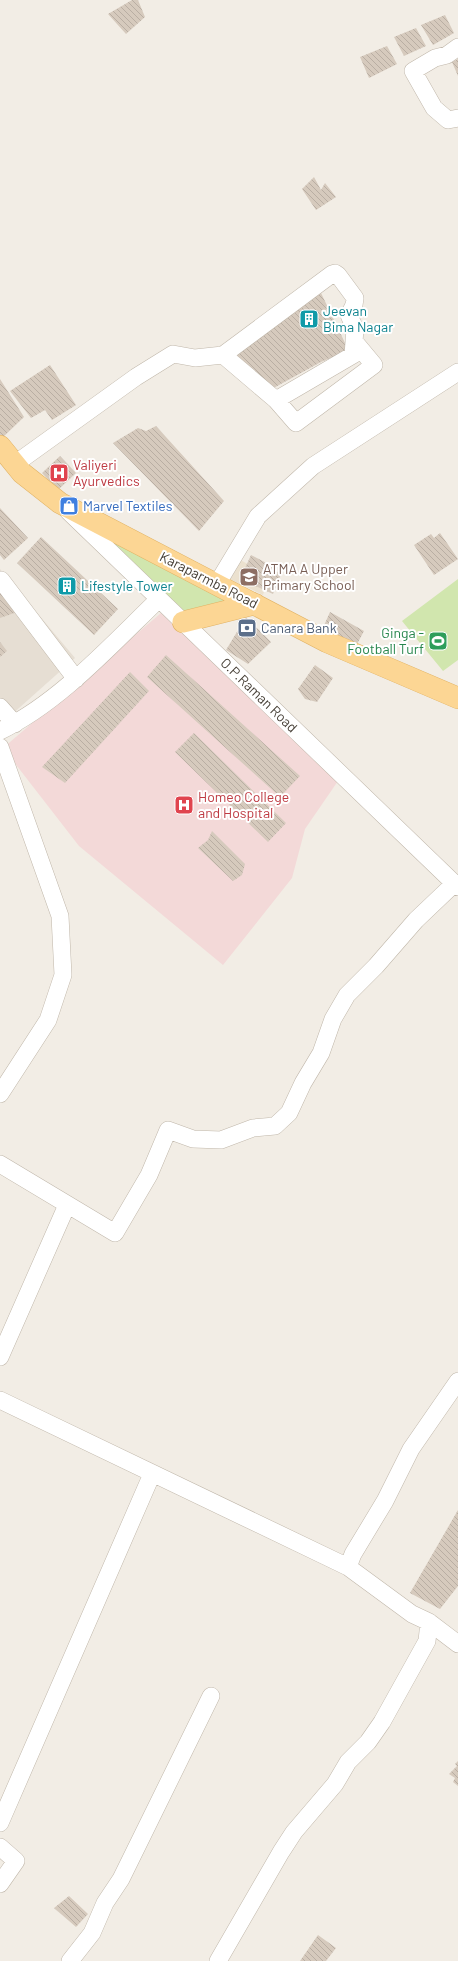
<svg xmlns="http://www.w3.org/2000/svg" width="458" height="1961" viewBox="0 0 458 1961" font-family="Barlow,sans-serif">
	<defs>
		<pattern id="building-back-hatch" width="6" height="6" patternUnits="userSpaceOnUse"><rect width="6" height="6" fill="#d6cabd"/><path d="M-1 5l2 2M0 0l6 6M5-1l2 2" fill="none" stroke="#b9aea3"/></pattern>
	</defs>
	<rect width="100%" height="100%" fill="#f2ede5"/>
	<path fill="#e6ded3" d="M0,569L75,658L0,725Z"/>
	<path fill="#ebe1cf" d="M237,558L269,576L263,595L230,579Z"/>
	<path fill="#f3d9d8" d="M161,613L338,781L305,829L292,878L223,965L79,846L3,748Z"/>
	<path fill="#d1e6ae" d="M87,523L244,603L183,622Z
		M458,579V660L443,671L402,621Z"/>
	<path fill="url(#building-back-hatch)" d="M132,0H138L145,17L126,34L108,14Z
		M445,15L454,33L433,45L421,25Z
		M416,28L426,46L404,56L394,37Z
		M387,46L397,64L369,78L360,57Z
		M458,59V76L452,62Z
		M314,177L321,190L325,183L336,197L316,210L302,189Z
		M321,293L346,345L344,352L321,362L270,390L233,357Z
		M50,365L76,405L52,420L45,410L31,418L10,391Z
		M0,379L24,417L0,440Z
		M156,426L224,501L199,531L113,443L138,428L146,431Z
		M60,456L76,473L58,490L42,473Z
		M0,508L28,538L4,560L0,555Z
		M440,533L458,559L434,575L414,545L431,534L434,538Z
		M41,537L118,609L94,635L17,563Z
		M251,555L274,567V570L281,574L273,594L240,579Z
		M0,590L17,612L0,618Z
		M330,612L364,631L355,648L322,630Z
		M246,617L271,642L248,664L226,650Z
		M0,642L7,651L0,657Z
		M166,655L300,776L280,797L147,677Z
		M315,665L333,678L317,702L305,699L298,689Z
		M130,672L149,691L65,783L42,767Z
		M194,733L286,823L268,842L175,752Z
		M212,831L245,864L242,875L233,881L198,848L208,840Z
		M458,1510V1586L440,1609L410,1593Z
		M458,1761V1786L453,1782L455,1778L449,1774L457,1766L455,1764Z
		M69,1896L88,1914L76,1927L54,1908Z
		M318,1935L336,1948L326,1961H300Z"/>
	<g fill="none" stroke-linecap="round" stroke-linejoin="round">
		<defs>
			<path id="minor" d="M458,47L447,55L435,58L413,71L434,108L448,120L458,118
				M276,400L296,423L374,365L354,341
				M15,464L136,377L173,354L195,358L223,355L332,274L335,273L338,275L355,298L354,305L349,315L355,329L353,355L276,400L223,355
				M69,512L458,887
				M1,580L76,679
				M217,584L258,516L313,466L458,372
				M0,707L15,724
				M0,731C59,703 112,644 159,599
				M0,747L60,916L63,975L48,1020L0,1094
				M0,1164L115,1233L149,1175L168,1130L193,1139L221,1140L253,1128L275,1126L289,1113L303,1083L321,1053L333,1019L347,995L376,966L416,920L455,883
				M0,1357L67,1205
				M0,1400L348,1567
				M429,1622L458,1644
				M0,1823L152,1474
				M0,1847L16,1861L0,1884
				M70,1961L92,1933L105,1903L121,1879L211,1696
				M218,1961L281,1852L294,1832L335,1784L348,1762L368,1742L382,1722L427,1641L429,1622L412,1614L348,1567L353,1554L385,1501L411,1449L458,1381"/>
			<path id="major" d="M0,446L22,473L60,503L327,642L458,698
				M183,622L255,604"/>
		</defs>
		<use href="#minor" stroke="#c0b7aa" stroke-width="18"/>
		<use href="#major" stroke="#e0b264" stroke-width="22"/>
		<use href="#minor" stroke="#fff" stroke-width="17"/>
		<use href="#major" stroke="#fcd694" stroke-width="21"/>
	</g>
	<defs>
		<symbol id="building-square" viewBox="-11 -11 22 22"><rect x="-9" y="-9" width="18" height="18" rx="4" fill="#0f9aa8" stroke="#fff"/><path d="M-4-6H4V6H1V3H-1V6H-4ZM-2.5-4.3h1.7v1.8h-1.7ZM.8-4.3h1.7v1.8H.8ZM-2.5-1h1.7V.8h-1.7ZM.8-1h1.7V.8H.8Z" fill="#fff"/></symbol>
		<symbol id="hospital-square" viewBox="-11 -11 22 22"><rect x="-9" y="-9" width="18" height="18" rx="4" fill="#e0444e" stroke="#fff"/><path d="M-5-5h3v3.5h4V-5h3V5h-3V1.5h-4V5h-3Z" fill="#fff"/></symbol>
		<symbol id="shop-square" viewBox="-11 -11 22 22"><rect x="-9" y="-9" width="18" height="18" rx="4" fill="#3f7fe0" stroke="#fff"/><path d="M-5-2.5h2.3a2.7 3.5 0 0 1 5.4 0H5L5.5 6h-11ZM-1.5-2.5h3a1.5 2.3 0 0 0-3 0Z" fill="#fff"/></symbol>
		<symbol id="school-square" viewBox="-11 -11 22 22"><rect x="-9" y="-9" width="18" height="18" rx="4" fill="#8d6e63" stroke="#fff"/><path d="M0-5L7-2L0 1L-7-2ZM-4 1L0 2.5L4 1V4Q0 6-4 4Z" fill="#fff"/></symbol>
		<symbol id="bank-square" viewBox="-11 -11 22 22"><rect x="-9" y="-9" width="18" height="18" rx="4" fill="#5c6f8a" stroke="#fff"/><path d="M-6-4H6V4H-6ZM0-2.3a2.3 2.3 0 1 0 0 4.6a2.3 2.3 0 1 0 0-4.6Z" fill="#fff"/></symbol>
		<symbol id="stadium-square" viewBox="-11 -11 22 22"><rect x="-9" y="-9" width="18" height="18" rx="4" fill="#2e9e5b" stroke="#fff"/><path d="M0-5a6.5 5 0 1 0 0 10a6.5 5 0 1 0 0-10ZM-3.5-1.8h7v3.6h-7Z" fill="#fff"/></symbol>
	</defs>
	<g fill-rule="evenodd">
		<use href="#building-square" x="298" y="308" width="22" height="22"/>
		<use href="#hospital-square" x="48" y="462" width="22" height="22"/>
		<use href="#shop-square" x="58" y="495" width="22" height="22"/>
		<use href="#school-square" x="238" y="566" width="22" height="22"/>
		<use href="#building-square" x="56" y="575" width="22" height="22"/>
		<use href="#bank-square" x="236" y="617" width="22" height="22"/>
		<use href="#stadium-square" x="427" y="630" width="22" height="22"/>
		<use href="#hospital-square" x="173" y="794" width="22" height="22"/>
	</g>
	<g text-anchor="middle" stroke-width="4" stroke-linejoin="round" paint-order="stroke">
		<g font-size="14" fill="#0d838f" stroke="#fff" text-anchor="start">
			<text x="323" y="316">Jeevan<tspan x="323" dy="16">Bima Nagar</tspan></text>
			<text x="81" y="591">Lifestyle Tower</text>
		</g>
		<g font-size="14" fill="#be3a42" stroke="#fff" text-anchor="start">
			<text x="73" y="470">Valiyeri<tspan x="73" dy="16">Ayurvedics</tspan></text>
			<text x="198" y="802">Homeo College<tspan x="198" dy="16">and Hospital</tspan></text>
		</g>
		<g font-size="14" fill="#366cbe" stroke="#fff" text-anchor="start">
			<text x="83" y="511">Marvel Textiles</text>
		</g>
		<g font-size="14" fill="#785e54" stroke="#fff" text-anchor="start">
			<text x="263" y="574">ATMA A Upper<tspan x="263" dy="16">Primary School</tspan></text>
		</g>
		<g font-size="14" fill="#443d34" stroke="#fff">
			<text transform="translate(209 580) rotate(27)" y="5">Karaparmba Road</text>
			<text transform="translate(259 695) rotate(44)" y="5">O.P.Raman Road</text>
		</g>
		<g font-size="14" fill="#4e5e75" stroke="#fff" text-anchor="start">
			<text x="261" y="633">Canara Bank</text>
		</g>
		<g font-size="14" fill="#27864d" stroke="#fff" text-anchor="end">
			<text x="424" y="638">Ginga -<tspan x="424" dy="16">Football Turf</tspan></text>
		</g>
	</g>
</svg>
